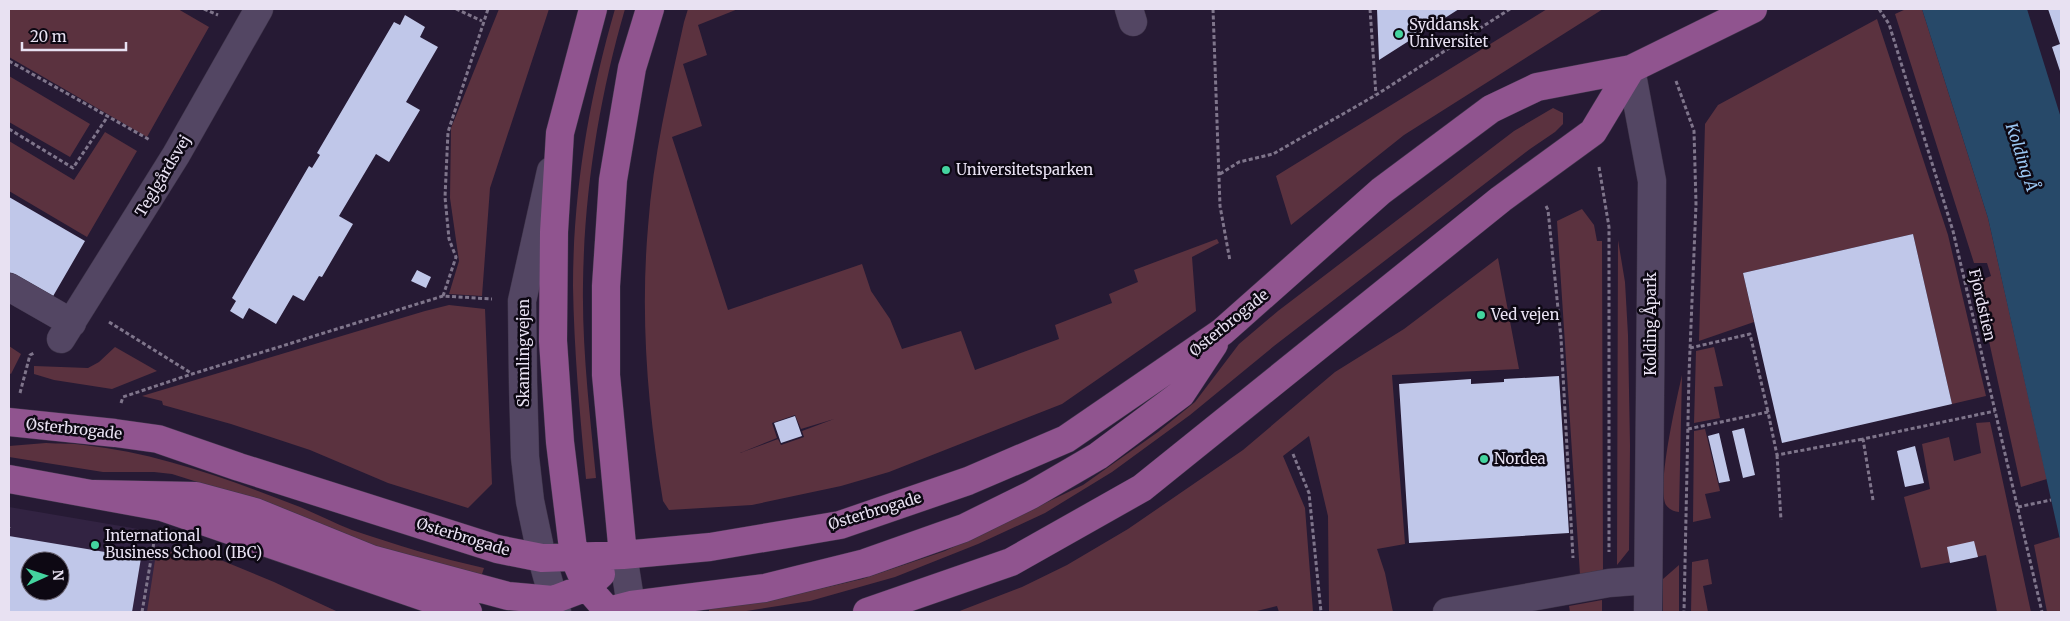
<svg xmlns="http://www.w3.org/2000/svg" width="2070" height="621" viewBox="0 0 2070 621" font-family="Merriweather,serif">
	<rect width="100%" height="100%" fill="#261a34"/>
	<path fill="#322342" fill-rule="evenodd" d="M9,507L144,530L339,612H9ZM30,561H60V591H30Z"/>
	<path fill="#5b323f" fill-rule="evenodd" d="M9,9H178L209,27L147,137L9,57Z
		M499,9H549L490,188L482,296L449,294L459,261L450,198L451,128Z
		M615,9H625C599,98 584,192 583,285C582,350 590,414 596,478L586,479C580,415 574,351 573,286C573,193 589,98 615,9Z
		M688,9H738L698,25L707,55L683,64L702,126L672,137L728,310L862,264L871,291L890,319L902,349L961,331L975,370L1059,339L1055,325L1112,303L1109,294L1138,282L1134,270L1217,239L1219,243L1192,257L1196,311L1062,404L889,472L841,486L752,505L669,510L663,501C648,410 640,319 648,227C653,157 669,90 684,22ZM795,415L801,429L834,419L802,431L804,437L781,445L778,439L740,453L777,438L772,423Z
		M1547,9H1603L1404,135L1291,225L1276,176Z
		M1906,9H1922L1988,218L2047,479L2021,487L1976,282L1991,276L1987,263H1974L1895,14Z
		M1877,19L1948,235L1986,396L1952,404L1913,234L1743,273L1754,322L1699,341L1705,124L1718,105Z
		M9,76L90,124L70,157L9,122Z
		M1553,108L1563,113V124L1555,132L1530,149L1274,346L1190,415L1112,472L1045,513L978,544L895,577L810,601L740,612H709V609L793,595L862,579L945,551L1083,485L1158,432L1195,402L1239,344L1278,311L1514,131Z
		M105,132L137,151L87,237L9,191V141L74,180Z
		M1582,209L1594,225L1597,241H1602L1603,571L1580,575L1557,221Z
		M1618,240L1625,282L1628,335L1630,446L1629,550L1617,565Z
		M1498,258L1519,369L1392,375L1405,544L1377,549L1385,573L1393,612H1329L1328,516L1309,436L1283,456L1305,508L1313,612H1279L1277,606L1253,612H957L1022,587L1067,565L1128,529L1243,450L1335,372L1404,329Z
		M449,305L485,309L492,484L468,508L388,483L310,450L231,424L163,405L162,401L142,396L425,311Z
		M9,346L21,354L11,374L9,373Z
		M115,347L157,371L112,389L54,380L34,374V366L88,368L99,362Z
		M1714,347L1723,386L1714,387L1720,418L1694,423L1696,351Z
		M1682,375L1679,512C1673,511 1670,510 1666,505C1656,487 1677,398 1682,375Z
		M1990,422L2031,612H1997L1986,555L1921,568L1904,497L1930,489L1922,444L1949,437L1954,461L1981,453L1976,423Z
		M1705,429L1720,491L1705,494L1711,518L1693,522L1694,431Z
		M46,443C59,444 72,443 84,445C158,453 231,480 300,507C317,514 334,523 352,530C396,545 439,558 484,568L481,577L384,550L292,512L172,474L154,472H103L9,457V446Z
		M2060,537L2061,545V612H2047L2034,545Z
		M157,547L197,561L199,551L274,582L338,612H147Z
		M1708,559L1712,584L1703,586L1708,612H1691L1692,562Z
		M1679,565V612H1663V579Z
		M1602,600V612H1570L1569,606Z"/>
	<path fill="#274969" d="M1922,9H2027L2061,118V544L1988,218Z"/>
	<path fill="#c0c7e9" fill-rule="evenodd" d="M1377,9H1459L1379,60Z
		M2048,9H2061V74L2052,47L2060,44Z
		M405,15L425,27L420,37L438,47L406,102L420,110L389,162L376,154L339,216L353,224L322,277L319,276L304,301L293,295L276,324L249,308L243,319L230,311L236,301L232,298L309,166L312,168L320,155L317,153L394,22L400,25Z
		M9,197L85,241L52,298L9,272Z
		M1913,234L1952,404L1782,443L1743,273Z
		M417,270L431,277L426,288L411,281Z
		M1559,376L1569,533L1409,543L1399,384L1471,379V384L1504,382V379Z
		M795,416L802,436L781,443L774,423Z
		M1744,428L1755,475L1743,478L1732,431Z
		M1719,433L1730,481L1719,483L1708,436Z
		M1915,446L1924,483L1905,487L1897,451Z
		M9,536L141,558L132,612H9ZM30,561H60V591H30Z
		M1974,541L1978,557L1950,563L1947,547Z"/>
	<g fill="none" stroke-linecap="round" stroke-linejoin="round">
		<defs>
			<path id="minor" d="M1129,9L1133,22
				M1631,69L1652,181L1648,612
				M551,171L522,301L523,382L525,457L530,501L542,558L557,612
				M9,287L72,323
				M61,339L176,155L259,9
				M623,555L632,612
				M1447,612L1609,583L1648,580"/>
			<path id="major" d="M593,9L560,133L554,232L553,341L560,442L574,557L587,587L609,612
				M9,422L115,433L158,439L239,467L497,549L542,558L623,555L710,547L840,525L968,481L1066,439L1222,332L1381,191L1491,109L1537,87L1631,69L1753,9
				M9,479L162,507L468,612
				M94,494L196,496L255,512L371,559L508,596L553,600L587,587L601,574
				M623,555L606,375V286L613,180L632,68L650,9
				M604,612L631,605L765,588L865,563L964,528L1031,495L1098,456L1181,394L1214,344
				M867,612L1011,562L1142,488L1501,199L1593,132L1631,69"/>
		</defs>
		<use href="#minor" stroke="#3f354a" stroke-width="29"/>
		<use href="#major" stroke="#3f354a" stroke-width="29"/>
		<path stroke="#7f758b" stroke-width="3" stroke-dasharray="4 2.5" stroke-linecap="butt" d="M204,9L218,15
			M456,9L482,21
			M1213,9L1220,206L1230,261
			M1370,9L1376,95
			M1879,9L1889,24L1953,231L2042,612
			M9,61L150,140
			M1676,81L1694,131L1696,204L1689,374L1684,612
			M9,129L73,168L108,116
			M1599,167L1609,227V552
			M1220,174L1239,162L1273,154L1376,95L1510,9
			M1546,206L1548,210L1561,338L1573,558
			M443,296L456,257L449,239L445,197L448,132L488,9
			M109,322L191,373
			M1690,348L1750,334L1768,412
			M20,393L30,355L34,353
			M121,403L123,397L192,374L443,296L492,299
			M1688,429L1768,412L1777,455L1863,439
			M1293,454L1309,493L1321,612
			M1777,455L1781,520
			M1873,500L1863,439L1995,411
			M2018,507L2051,500
			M9,527V528
			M142,612L155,536"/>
		<use href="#minor" stroke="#534663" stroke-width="28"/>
		<use href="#major" stroke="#90548f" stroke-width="28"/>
	</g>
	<g fill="#44d49f" stroke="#0d0813" stroke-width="2">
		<circle cx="1399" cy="34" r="5"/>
		<circle cx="946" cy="170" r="5"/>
		<circle cx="1481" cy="315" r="5"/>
		<circle cx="1484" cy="459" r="5"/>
		<circle cx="95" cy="545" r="5"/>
	</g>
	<g text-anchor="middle" stroke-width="5" stroke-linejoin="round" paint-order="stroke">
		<g font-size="15" fill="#e8e1f2" stroke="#0d0813" text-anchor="start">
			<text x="1409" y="30">Syddansk<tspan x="1409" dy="17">Universitet</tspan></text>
			<text x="956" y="175">Universitetsparken</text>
			<text x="1491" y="320">Ved vejen</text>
			<text x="1494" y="464">Nordea</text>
			<text x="105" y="541">International<tspan x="105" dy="17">Business School (IBC)</tspan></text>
		</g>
		<g font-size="15" fill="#e8e1f2" stroke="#0d0813">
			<text transform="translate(163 176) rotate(-59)" y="5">Teglgårdsvej</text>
			<text transform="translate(1982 305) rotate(77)" y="5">Fjordstien</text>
			<text transform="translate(1229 323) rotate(-39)" y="5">Østerbrogade</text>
			<text transform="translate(1651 324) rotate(-90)" y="5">Kolding Åpark</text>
			<text transform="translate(524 353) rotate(-90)" y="5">Skamlingvejen</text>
			<text transform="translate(74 429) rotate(6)" y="5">Østerbrogade</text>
			<text transform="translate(875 511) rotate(-17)" y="5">Østerbrogade</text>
			<text transform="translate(463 537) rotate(17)" y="5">Østerbrogade</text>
		</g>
		<g font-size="16" font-style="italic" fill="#9cc8f4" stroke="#0d0813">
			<text transform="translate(2022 157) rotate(72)" y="6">Kolding Å</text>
		</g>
	</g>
	<rect width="2070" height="621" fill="none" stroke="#e8e1f2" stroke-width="20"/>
	<g transform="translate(45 576) rotate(87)"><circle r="24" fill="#0d0813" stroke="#655f6c"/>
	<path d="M0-4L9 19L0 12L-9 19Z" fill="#44d49f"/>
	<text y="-8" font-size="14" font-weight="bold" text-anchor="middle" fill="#e8e1f2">N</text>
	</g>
	<path d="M22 42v8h104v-8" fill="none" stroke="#e8e1f2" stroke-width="2.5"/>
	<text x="30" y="42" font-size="15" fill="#e8e1f2" stroke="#0d0813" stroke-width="4" paint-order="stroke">20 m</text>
</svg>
